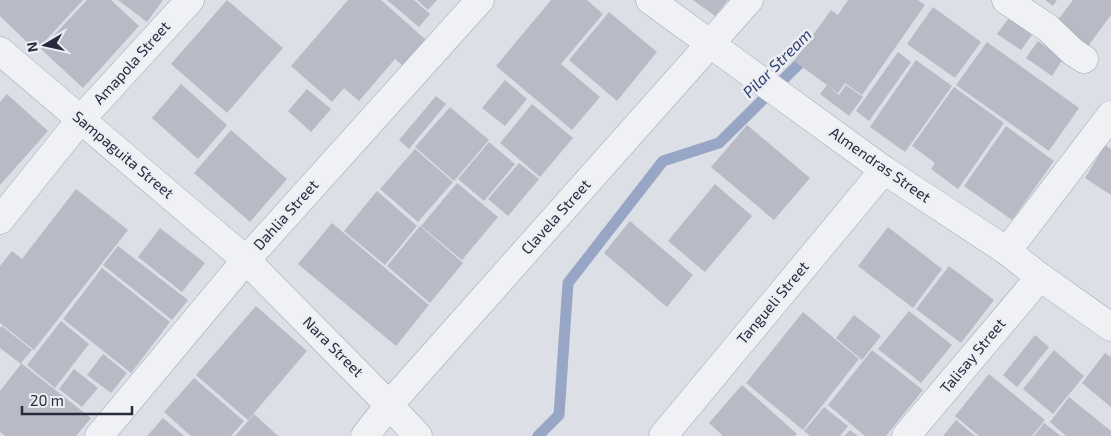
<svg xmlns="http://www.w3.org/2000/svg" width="1111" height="436" viewBox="0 0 1111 436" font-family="'Exo 2',sans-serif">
	<rect width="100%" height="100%" fill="#dddfe7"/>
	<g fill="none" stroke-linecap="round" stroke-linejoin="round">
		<path stroke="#98a6c6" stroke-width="11" d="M538,436L559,415L568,283L663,161L719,143L808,55"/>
	</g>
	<path fill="#b8bac6" d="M0,0H83L36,51L0,16Z
		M87,0H111L139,26L83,88L41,49Z
		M118,0H163L147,22Z
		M227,0L283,48L227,113L171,64Z
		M348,0H381L426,40L403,66L395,59L359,101L344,88L332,102L291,66Z
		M387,0H414L430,14L419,27Z
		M417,0H437L428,10Z
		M551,0H587L603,14L561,64L600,97L572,130L496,66Z
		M693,0H728L715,16Z
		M848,0H918L925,5L862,95L845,83L838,93L794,61L831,10L838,15Z
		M1045,0H1057L1053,6Z
		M1073,0H1111V15L1083,53L1051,29Z
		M933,7L981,42L955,78L907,44Z
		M609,12L657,52L617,101L569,60Z
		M1009,18L1032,35L1021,50L997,34Z
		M1038,41L1063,59L1052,76L1026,58Z
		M987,42L1079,108L1049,151L956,85Z
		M898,52L911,62L869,121L856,111Z
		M916,60L952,86L905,152L870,127Z
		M505,80L527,99L505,126L482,108Z
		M181,84L227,125L198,159L152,118Z
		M827,85L839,95L846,85L863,97L849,116L820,94Z
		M954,87L1004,123L958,189L931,169L935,163L912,146Z
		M307,89L331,109L311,132L288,111Z
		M7,94L48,131L0,185V102Z
		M436,96L446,104L409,149L399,140Z
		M532,104L573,138L540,177L500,143Z
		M450,107L489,140L454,181L415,147Z
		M747,125L810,178L774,220L711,167Z
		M1006,126L1054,161L1012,220L964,186Z
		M231,130L287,179L250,222L194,173Z
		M489,142L515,164L484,201L458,179Z
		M1105,145L1111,149V195L1085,178Z
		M415,149L453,182L418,222L380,189Z
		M519,163L539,179L508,216L488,199Z
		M457,183L498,217L462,260L421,226Z
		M715,184L752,216L705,272L668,241Z
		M76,189L128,230L34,350L0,323V266L12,251L22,259Z
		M377,191L417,226L385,265L344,231Z
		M630,221L693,275L667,307L604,253Z
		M332,223L429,305L396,346L298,264Z
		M420,226L463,263L430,303L387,266Z
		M888,227L942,269L913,308L858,266Z
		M160,228L205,263L182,292L138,257Z
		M118,246L188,300L172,320L103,265Z
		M949,266L994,300L961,343L916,309Z
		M102,268L170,322L131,373L63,319Z
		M256,306L307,351L248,420L196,375Z
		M909,311L952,345L921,383L878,349Z
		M803,312L859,359L803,430L746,383Z
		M854,315L881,336L862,360L836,338Z
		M61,321L89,344L55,388L27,365Z
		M2,326L32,350L21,363L91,418L76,436H5L0,432V391L21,364L0,348V328Z
		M1035,335L1049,347L1017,387L1003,375Z
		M872,350L923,390L886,436H865L828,405Z
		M1054,350L1084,376L1053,414L1023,389Z
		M1105,353L1111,357V407L1082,383Z
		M103,354L127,373L111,393L87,375Z
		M74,369L98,388L82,407L59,389Z
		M989,374L1045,420L1032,436H979L955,416Z
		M194,378L244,421L231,436H191L164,412Z
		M742,385L797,434L795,436H723L709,423Z
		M1069,397L1111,431V436H1066L1050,422Z
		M824,407L848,426L840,436H810L804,431Z
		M254,414L278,436H235Z
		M163,418L184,436H147Z
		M956,420L975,436H943Z
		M1044,423L1061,436H1034Z
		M850,430L858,436H844Z"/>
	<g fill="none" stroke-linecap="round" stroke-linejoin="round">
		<defs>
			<path id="minor" d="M650,0L884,170L1007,251L1040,277L1111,327
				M1006,0L1048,28L1073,52L1084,59
				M0,51L246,260L389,405L418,436
				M0,220L81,119L190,0
				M1007,251L1111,115
				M99,436L246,260L480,0
				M365,436L389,405L749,0
				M663,436L884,170
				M906,436L1040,277"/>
		</defs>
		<use href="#minor" stroke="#a3a5b1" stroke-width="29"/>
		<use href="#minor" stroke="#f0f1f5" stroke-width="28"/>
	</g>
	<g text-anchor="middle" stroke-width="5" stroke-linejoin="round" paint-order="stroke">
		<g font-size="15" fill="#272b3d" stroke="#eceef4">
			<text transform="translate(132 63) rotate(-48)" y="5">Amapola Street</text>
			<text transform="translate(123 155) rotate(40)" y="5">Sampaguita Street</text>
			<text transform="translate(880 165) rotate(35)" y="5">Almendras Street</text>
			<text transform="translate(286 215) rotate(-48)" y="5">Dahlia Street</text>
			<text transform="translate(556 217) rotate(-48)" y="5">Clavela Street</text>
			<text transform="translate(773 303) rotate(-50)" y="5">Tangueli Street</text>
			<text transform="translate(333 347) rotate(45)" y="5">Nara Street</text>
			<text transform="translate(973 356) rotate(-50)" y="5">Talisay Street</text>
		</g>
		<g font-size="16" font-style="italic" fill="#324270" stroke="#eceef4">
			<text transform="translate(777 63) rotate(-45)" y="6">Pilar Stream</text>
		</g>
	</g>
	<g transform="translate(45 45) rotate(261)" stroke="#eceef4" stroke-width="4" paint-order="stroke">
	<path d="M0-4L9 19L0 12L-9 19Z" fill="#272b3d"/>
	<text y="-8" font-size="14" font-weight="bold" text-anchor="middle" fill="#272b3d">N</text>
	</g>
	<path d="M22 406v8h110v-8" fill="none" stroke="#272b3d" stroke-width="2.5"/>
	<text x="30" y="406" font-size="15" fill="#272b3d" stroke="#eceef4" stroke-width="4" paint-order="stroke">20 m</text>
</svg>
